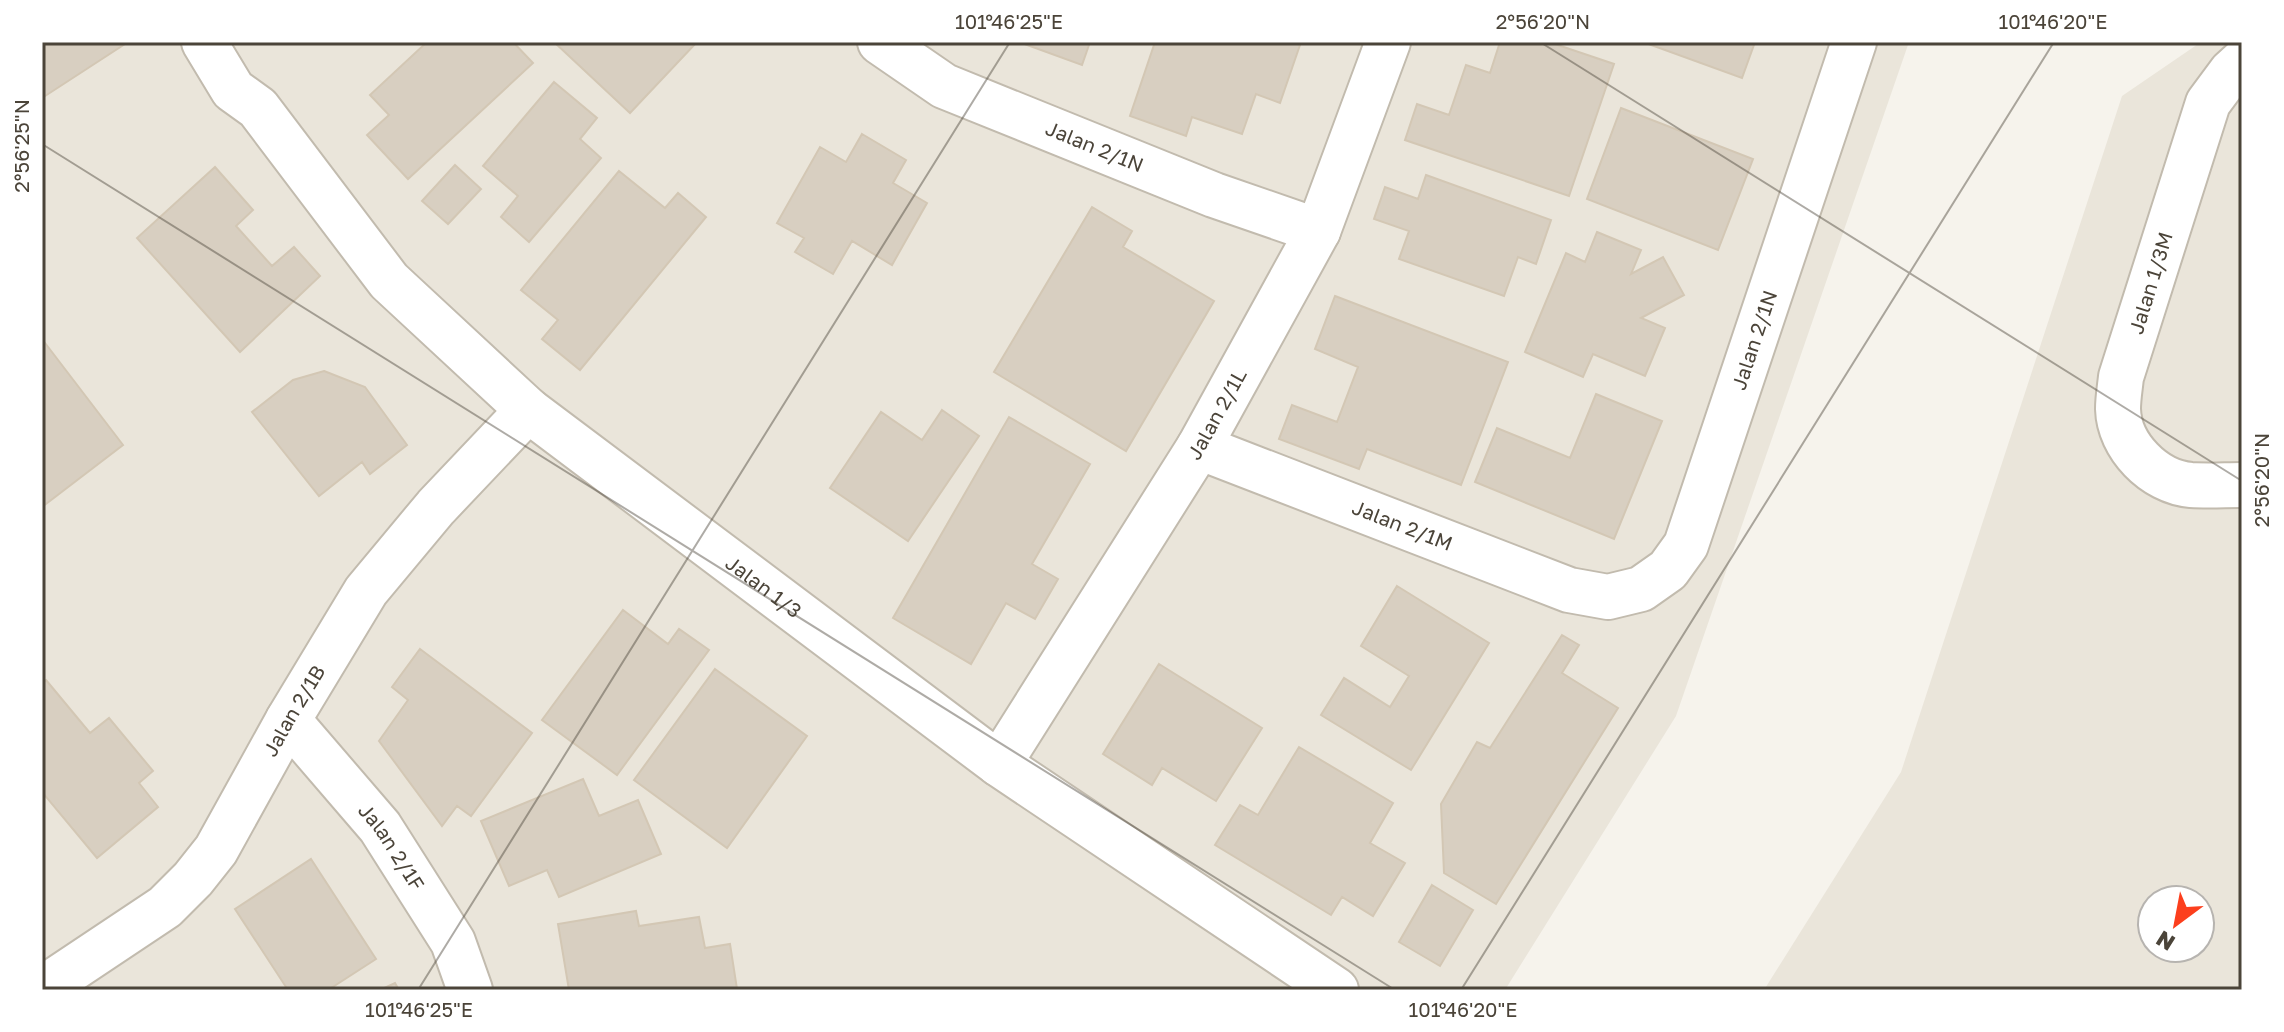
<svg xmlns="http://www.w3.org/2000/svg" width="2284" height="1032" viewBox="0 0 2284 1032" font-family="'Golos Text',sans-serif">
	<rect width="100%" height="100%" fill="#f6f3ec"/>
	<path fill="#eae5da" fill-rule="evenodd" d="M42,42H1909L1676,716L1505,990H42Z
		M2201,42H2242V990H1764L1901,772L2122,96ZM2152,900H2200V948H2152Z"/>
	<path fill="#d8cfc1" stroke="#d3c7b4" stroke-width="2" d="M42,42H128L42,98Z
		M427,42H513L533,63L408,179L367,135L389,115L370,95Z
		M554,42H697L630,113Z
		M1019,42H1090L1082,65Z
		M1155,42H1290L1300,45L1280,103L1256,94L1242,134L1192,117L1186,136L1130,116Z
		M1500,42H1549L1614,64L1569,196L1405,140L1417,104L1449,115L1466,65L1490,73Z
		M1643,42H1755L1742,78Z
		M554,82L597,118L580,139L601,158L529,242L501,217L518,196L483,166Z
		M1621,108L1753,159L1718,250L1587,199Z
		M862,134L906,160L893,183L927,203L892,265L852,241L833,274L795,252L804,238L777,223L820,147L846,162Z
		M455,165L481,189L448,224L422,201Z
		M215,167L253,210L236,226L272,266L294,247L320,276L240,352L137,238Z
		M619,171L665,208L678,193L706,217L580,370L542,339L558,320L521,290Z
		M1426,175L1551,220L1536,264L1518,257L1504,296L1399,259L1409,231L1374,219L1385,187L1418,199Z
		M1092,207L1132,231L1123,247L1214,301L1126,451L994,372Z
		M1597,232L1641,250L1631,274L1663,257L1684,295L1641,318L1665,328L1645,376L1593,354L1583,377L1525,352L1566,253L1585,262Z
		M1335,296L1508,362L1461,485L1367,449L1359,469L1279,439L1292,405L1337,422L1358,367L1315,349Z
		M42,339L123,445L42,507Z
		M324,371L365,387L407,445L370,474L362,462L319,496L252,412L293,380Z
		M1596,394L1662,421L1614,539L1475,482L1497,428L1570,458Z
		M942,410L979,436L908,541L830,488L881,412L922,440Z
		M1009,417L1090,464L1032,564L1058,579L1035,619L1006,603L971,664L893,618Z
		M1397,586L1489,643L1411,770L1321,715L1344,678L1390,707L1409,676L1361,646Z
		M623,610L668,644L679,629L709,650L617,775L542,720Z
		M1562,635L1579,645L1562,673L1618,708L1496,904L1444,873L1441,804L1477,742L1490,748Z
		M420,649L532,733L471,816L457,806L442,826L379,741L408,700L392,687Z
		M1159,664L1262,728L1216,801L1162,768L1152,785L1103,754Z
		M715,669L807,736L727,848L634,780Z
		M46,680L90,733L109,718L153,771L139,783L158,807L97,858L42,792V683Z
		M1299,747L1393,803L1370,843L1405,863L1373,916L1342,897L1331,915L1215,845L1240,805L1258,815Z
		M583,779L599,816L638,800L661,854L559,897L547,870L509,886L481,821Z
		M311,859L376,959L328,990H288L235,909Z
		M1432,885L1473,910L1440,966L1399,942Z
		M636,911L639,926L699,917L705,948L730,944L737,989L569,990L558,924Z
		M395,983L399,990H380Z"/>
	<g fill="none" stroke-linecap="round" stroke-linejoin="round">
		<defs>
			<g id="minor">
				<path id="s1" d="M204,42L233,90L258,108L389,281L528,410L999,764L1336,990"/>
				<path id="s2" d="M880,42L944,86L1214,195L1318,231"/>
				<path d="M2242,62L2231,72L2208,103L2121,377C2120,387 2118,398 2118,409C2119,446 2154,482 2191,485C2208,486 2225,485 2242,485"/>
				<path id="s3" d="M1199,447L1569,590L1608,597L1641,589L1668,570L1686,545L1854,42"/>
				<path id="s4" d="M288,720L380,827L453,942L470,990"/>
				<path id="s5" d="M999,764L1199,447L1318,231L1388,42"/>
				<path id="s6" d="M42,989L165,907L193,879L216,850L288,720L366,591L436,507L528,410"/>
			</g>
		</defs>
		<use href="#minor" stroke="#c2bbae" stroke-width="48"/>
		<use href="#minor" stroke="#fff" stroke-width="44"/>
	</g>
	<path fill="none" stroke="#4b4439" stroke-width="2" stroke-opacity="0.45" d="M1540,42L2242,481M42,144L1395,990M418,990L1010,42M1461,990L2054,42"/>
	<g text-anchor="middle" stroke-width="6" stroke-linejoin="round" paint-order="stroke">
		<g font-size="20" fill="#4b4439" stroke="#fff">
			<text dy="7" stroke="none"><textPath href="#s2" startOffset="240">Jalan 2/1N</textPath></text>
			<text transform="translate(2151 283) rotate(-73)" y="7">Jalan 1/3M</text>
			<text dy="7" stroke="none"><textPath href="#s3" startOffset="750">Jalan 2/1N</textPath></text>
			<text dy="7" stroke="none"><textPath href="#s5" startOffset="412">Jalan 2/1L</textPath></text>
			<text dy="7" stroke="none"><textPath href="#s3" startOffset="218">Jalan 2/1M</textPath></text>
			<text dy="7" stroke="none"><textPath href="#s1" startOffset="788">Jalan 1/3</textPath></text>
			<text dy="7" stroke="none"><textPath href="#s6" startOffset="384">Jalan 2/1B</textPath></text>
			<text dy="7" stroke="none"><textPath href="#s4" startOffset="164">Jalan 2/1F</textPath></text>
		</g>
	</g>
	<rect width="2284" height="1032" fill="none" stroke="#ffffff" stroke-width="88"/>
	<g transform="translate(2176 924) rotate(212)"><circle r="38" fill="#ffffff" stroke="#b7b4b0" stroke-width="2"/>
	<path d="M0-6L14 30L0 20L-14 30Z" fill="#fc3f1d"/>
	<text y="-12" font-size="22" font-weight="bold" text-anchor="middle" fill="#4b4439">N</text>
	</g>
	<rect x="44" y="44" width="2196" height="944" fill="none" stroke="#4b4439" stroke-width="3"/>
	<g font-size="20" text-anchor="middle" fill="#4b4439">
		<text x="1009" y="29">101°46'25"E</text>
		<text x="1543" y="29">2°56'20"N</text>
		<text x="2053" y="29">101°46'20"E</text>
		<text transform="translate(22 146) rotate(-90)" y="7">2°56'25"N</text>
		<text transform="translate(2262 480) rotate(-90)" y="7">2°56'20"N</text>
		<text x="419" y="1017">101°46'25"E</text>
		<text x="1463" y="1017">101°46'20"E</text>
	</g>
</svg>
